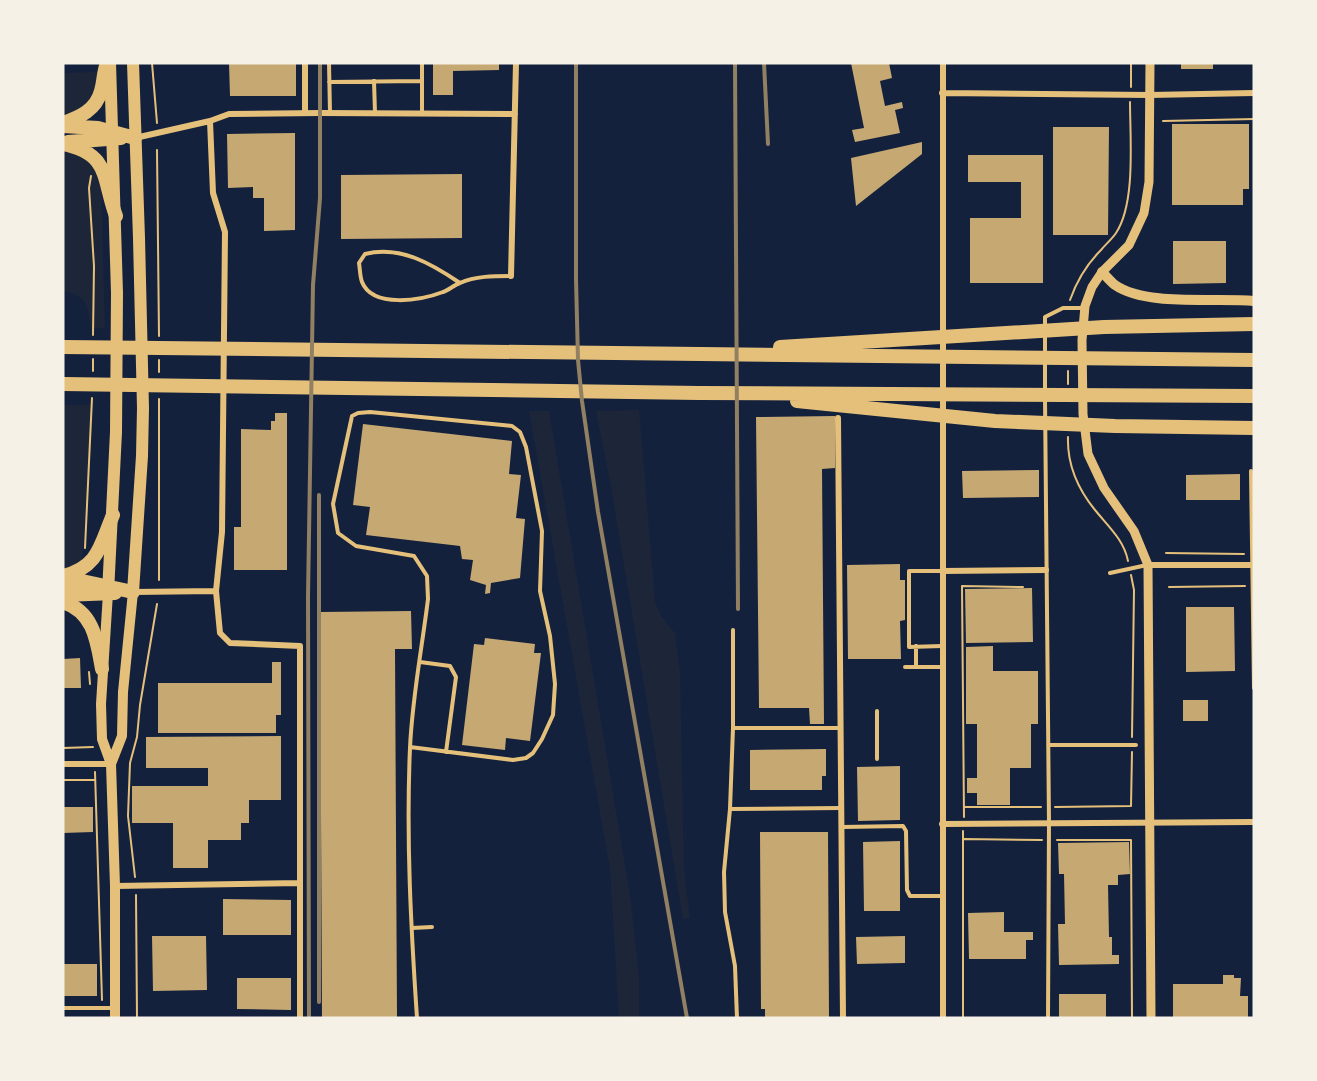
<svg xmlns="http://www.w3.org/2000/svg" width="1317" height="1081" viewBox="0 0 1317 1081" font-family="Helvetica,sans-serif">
	<rect width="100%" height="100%" fill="#14213d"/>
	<path fill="#1d2539" d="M97,72C96,102 88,105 63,118V73Z
		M63,151C83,152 95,166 101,183L105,328H91C88,307 87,295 63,291Z
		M63,405H90L92,413L82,563L63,573Z
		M639,410L655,602L661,616L675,633L680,673L684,872L690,918L683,919L611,487L596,411Z
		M529,411H549L631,902L639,978V1018H619L610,869Z"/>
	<path fill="#c6a872" d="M229,63H296V96H230Z
		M433,63H499V70L453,71V95H433Z
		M851,63H889L892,78L880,81L885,106L902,102L903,108L895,110L900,133L855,142L852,130L864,128Z
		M1181,63H1213V69H1181Z
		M1172,124H1249V189H1243V205H1172Z
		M1053,127H1109L1108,235H1053Z
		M295,133V230L264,231V198H253V187L228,188L227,134Z
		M922,142V154L856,206L851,158Z
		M968,155H1043V283H970V218H1021V182H968Z
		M462,174V238L341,239V175Z
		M1173,241H1226V283L1173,284Z
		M275,413H287V570H234V527H241V429L271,430V421H275Z
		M835,416V468L822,469L824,724H810L809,708H759L756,417Z
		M363,424L512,441L509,474L521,475L516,518L525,519L520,578L491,583L490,593L485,594L486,585L470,580L473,560L462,559L460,546L366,535L370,507L353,505Z
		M1039,470V497L963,498L962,471Z
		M1240,474V500H1186V475Z
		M900,564V580H905V620L900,621L901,659H848L847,565Z
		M1032,588L1033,642L966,643L965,589Z
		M1186,607H1234L1235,671L1186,672Z
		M411,611L412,649H395L397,1018H322L320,612Z
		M485,638L535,644L534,653H541L530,741L506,738L505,750L462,745L474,644L484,645Z
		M993,646V671H1038V724H1031V768H1010V805H977V793H967V778H977V724H966V647Z
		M80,658L81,688H63V659Z
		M272,662H281V715H276V733H158V683H272Z
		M1183,700H1208V721H1183Z
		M281,736V800H249V823H241V840H208V868H173V823H132V786H208V768H146V737Z
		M826,749V776H822V790H750V750Z
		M900,766V820L858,821L857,767Z
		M63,807H93V832L63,833Z
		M760,832H828L829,1018H765V1009H761Z
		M900,841V911H864L863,842Z
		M1129,842L1130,874L1118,875V885H1108L1109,937H1112V955H1119V964L1059,965L1058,924H1065L1064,874H1059L1058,843Z
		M223,899L291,900V935H223Z
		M1004,912V932H1033V940H1026V959H969L968,913Z
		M152,936H206L207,990L153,991Z
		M905,936V963L857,964L856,937Z
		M63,964H97V996H63Z
		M1223,975H1234V978H1241L1240,996H1248V1018H1173V984H1223Z
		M237,978H291V1010L237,1009Z
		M1059,994H1106V1018H1059Z"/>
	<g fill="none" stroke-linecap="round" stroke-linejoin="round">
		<path stroke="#e5c07b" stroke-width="2" d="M152,63L157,123
			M1131,87V63
			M1163,121L1254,119
			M157,150L159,336
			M91,176L89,188L94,266L93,335
			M1070,300C1077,280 1086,265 1101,250C1106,244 1112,239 1116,233C1136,203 1130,138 1130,102
			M93,371V359
			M159,372V360
			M1068,384V371
			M1068,437C1067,465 1078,489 1095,510C1108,526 1124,540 1128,561
			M85,548L92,398
			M1166,553L1244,554
			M1131,575L1134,590L1132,737
			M159,580V399
			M1169,587L1245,586
			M89,672L90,684
			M63,748L93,747
			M95,772L102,1000
			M63,780H95
			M964,807H1041
			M1055,807L1131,806L1132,752
			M964,817L962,586L1023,587
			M964,839L1042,840
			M1057,840H1131L1132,1018
			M135,877L128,816L130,763L137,737L140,705L157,604
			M136,895L137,1018
			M963,1018V831"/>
		<path stroke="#e5c07b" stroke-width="4" d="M329,63L330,113
			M422,63V113
			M374,81L375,113
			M329,82L422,81
			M460,283C432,264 400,245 365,254L359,263C360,269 360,277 362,282C373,309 422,300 443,292C449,290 454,285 460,283C475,276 494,276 511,276
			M1045,355V317L1063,308H1084
			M1045,362V391
			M1045,398L1049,823L1048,1018
			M1251,471L1254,688
			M942,571H909V647L942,646
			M1110,573L1147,565
			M733,630V728
			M916,646V667
			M420,662L450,666L456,677L446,752
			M905,667H942
			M877,711V759
			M1048,745H1136
			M410,747L513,760L526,758L533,753L542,739L553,715L555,684L550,636L540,591L542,531L526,447L520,432L512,426L370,412L358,413L352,416L333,504L338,533L356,546L414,556L427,576L428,599C422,648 412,699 410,748C406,838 411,928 417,1018
			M730,809L733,728H840
			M842,827L903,826L906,831L907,890L910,896H942
			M412,928L432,927
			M63,1008H115
			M737,1018L735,966L725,912L724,872L730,809L841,808"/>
		<path stroke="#e5c07b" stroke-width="6" d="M943,63V1018
			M942,93L1150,95L1254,93
			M305,113V63
			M210,121L213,193L225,232L222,532L216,591L220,633L230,643L300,646V1018
			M135,138L210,121L229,114L320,113L515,114
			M511,276L516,63
			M838,418L843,1018
			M1148,565H1254
			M942,571L1046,570
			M133,592L216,591
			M63,764H111
			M942,824L1254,822
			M115,886L300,883"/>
		<path stroke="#e5c07b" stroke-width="9" d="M1150,63L1149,182L1144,213L1129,245L1102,272L1092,287L1085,306L1082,340L1083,414L1088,454L1104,488L1134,531L1148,565L1151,1018"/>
		<path stroke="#e5c07b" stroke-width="10" d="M1102,272C1106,276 1111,282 1115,285C1147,307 1216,297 1254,301
			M108,593L101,704L102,739L111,764L115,886V1018
			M111,764L122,736L123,692L133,592"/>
		<path stroke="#e5c07b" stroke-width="12" d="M133,63L139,238L143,408L142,456L133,592
			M108,593L116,432L117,293L110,63"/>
		<path stroke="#e5c07b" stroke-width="14" d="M63,123C80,117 96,110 101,91C104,81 103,73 107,63
			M63,126L98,128L135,138
			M68,142L121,138
			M63,144C111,154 102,179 116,216
			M63,347L1254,360
			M780,347L1104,327L1254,324
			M63,384L699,393L1254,396
			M797,401L995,421L1115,426L1254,428
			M63,576C99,567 100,545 113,515
			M63,581H82L133,592
			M63,595L115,593
			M63,602C94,612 97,641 102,669"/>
		<path stroke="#918062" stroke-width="4" d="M576,63V279L578,360L582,401L598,512L687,1018
			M735,63L738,609
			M764,63L768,144
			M319,495V1002
			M309,1018L308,597L313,285L320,198V63"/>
	</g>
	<rect width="1317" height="1081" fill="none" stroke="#f6f1e7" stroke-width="129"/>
</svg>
